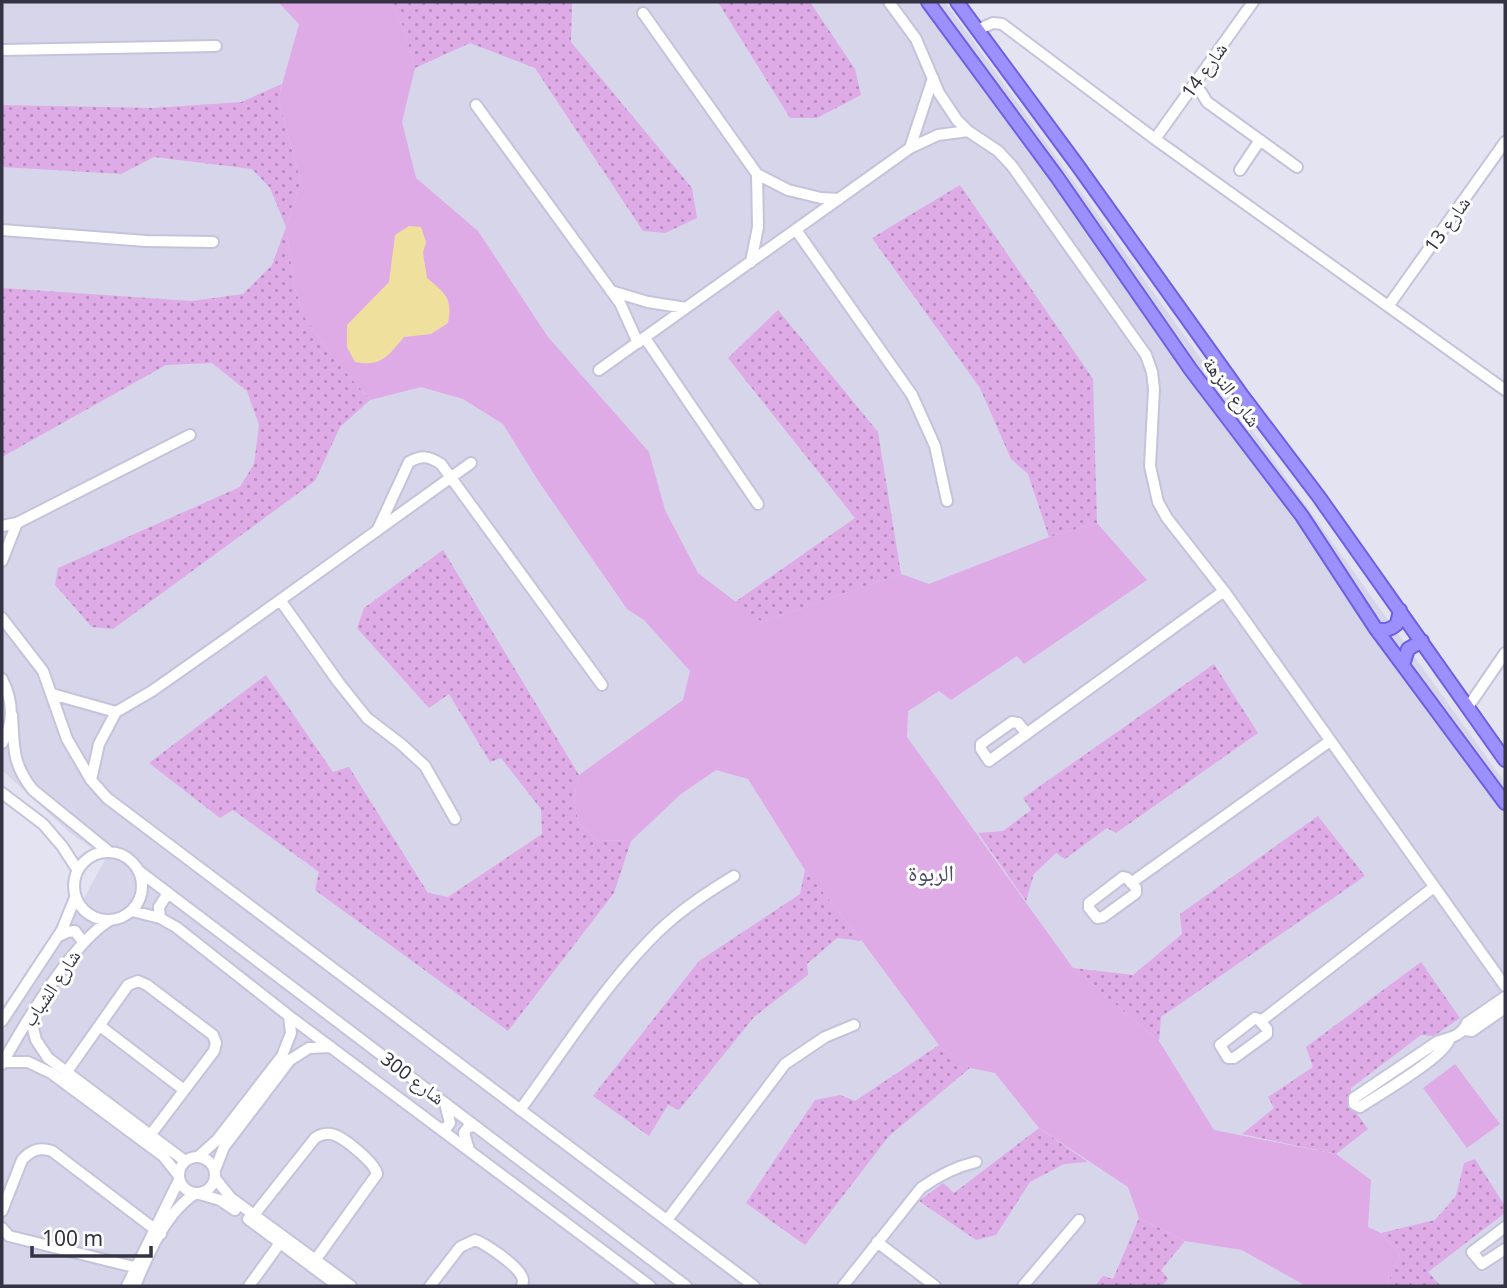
<svg xmlns="http://www.w3.org/2000/svg" width="1507" height="1288" viewBox="0 0 1507 1288" font-family="'Noto Sans','Noto Naskh Arabic',sans-serif">
	<defs>
		<pattern id="park-dots" width="8" height="8" patternUnits="userSpaceOnUse" patternTransform="scale(1.75)"><rect width="8" height="8" fill="#deabe7"/><path d="M2 2h.1M6 6h.1" fill="none" stroke="#b58cbd" stroke-width="1.8" stroke-linecap="round"/></pattern>
	</defs>
	<rect width="100%" height="100%" fill="#e4e3f2"/>
	<path fill="#d7d5ea" d="M2,2H945L1505,783V1286H2V1033L61,940L106,858L69,832L2,770Z"/>
	<path fill="#deabe7" d="M278,2H390L404,28L415,68L402,122L416,178L478,231L548,337L649,452L665,510L698,573L762,622L901,574L929,584L1049,537L1097,523L1147,580L1024,664L1017,656L951,700L939,691L908,711L907,737L1073,968L1159,1041L1214,1130L1336,1154L1371,1180L1368,1227L1381,1233L1400,1254L1387,1286H1306L1242,1250L1185,1241L1139,1218L1128,1187L1039,1128L995,1073L970,1068L939,1045L862,941L805,870L748,779L716,770L681,794L631,841L596,840L578,822L574,798L579,775L683,700L690,671L644,620L627,609L539,482L503,424L463,399L421,387L370,400L334,359L305,318L294,286L286,227L301,182L278,99L299,24Z
		M1455,1064L1500,1124L1467,1148L1423,1088Z"/>
	<path fill="url(#park-dots)" d="M390,2H572L571,42L692,188L697,218L665,233L643,231L535,68L470,43L415,68L404,28Z
		M718,2H810L855,69L861,95L817,118H790Z
		M282,84L278,99L301,182L286,227L294,286L305,318L334,359L370,400L340,427L315,481L113,629L92,627L55,585L58,568L240,487L254,464L259,425L247,391L212,363L166,365L2,457V288L192,301L243,294L272,265L286,227L270,188L252,169L154,157L121,174L2,167V105L154,108L241,102Z
		M960,185L1093,379L1097,523L1049,537L1028,474L1011,459L980,388L872,238Z
		M778,310L878,432L901,574L762,622L735,602L855,518L728,358Z
		M443,550L579,775L574,798L578,822L596,840L631,841L614,893L508,1031L315,890L319,872L233,810L220,818L149,763L266,675L333,772L349,767L428,893L448,897L542,834L541,809L501,758L490,762L449,694L429,708L357,628L364,608Z
		M1214,664L1258,733L1116,833L1107,828L1065,859L1056,853L1034,874L1026,901L978,833L1003,831L1031,810L1023,798Z
		M1318,816L1365,876L1161,1017L1159,1041L1073,968L1133,975L1182,934L1180,914Z
		M805,870L862,941L837,938L807,964L808,975L754,1017L679,1110L668,1105L649,1136L593,1096L699,961L800,894Z
		M1421,962L1460,1018L1434,1036L1421,1035L1351,1088L1350,1104L1368,1129L1336,1154L1242,1134L1274,1108L1268,1097L1313,1067L1306,1047Z
		M939,1045L970,1068L889,1136L805,1245L746,1203L815,1100L840,1095L855,1101Z
		M1039,1128L1088,1162L1064,1164L1030,1182L996,1235L976,1240L919,1201L943,1183L954,1193Z
		M1475,1159L1505,1206V1213L1428,1272L1441,1286H1387L1400,1254L1381,1233L1435,1220L1456,1196L1464,1163Z
		M1139,1218L1185,1241L1161,1270L1168,1279L1162,1286H1095L1103,1276L1113,1279Z"/>
	<path fill="#f0e09e" d="M409,226L421,227L426,242L423,253L427,278C445,293 453,298 448,323L431,334L404,337C388,356 382,367 355,362L347,347V325L389,282L395,235Z"/>
	<g fill="none" stroke-linecap="round" stroke-linejoin="round">
		<defs>
			<path id="minor" d="M889,2L916,39L939,93L957,120L968,131L998,151L1012,166L1146,355L1152,372L1154,389L1150,466L1158,502L1167,518L1224,591L1505,986
				M643,13L757,174L788,190L821,198L839,199
				M977,30L993,23L1002,24L1155,139L1505,390
				M2,50L216,46
				M1192,88L1201,92L1207,102L1297,167
				M476,105L620,303L638,343
				M1155,139L1253,2
				M910,148L933,78
				M1240,170L1260,140
				M2,230L146,241L213,242
				M796,230L912,395L935,446L947,501
				M751,262L758,227L757,174
				M611,291L648,302L686,308
				M1389,305L1505,142
				M645,338L758,504
				M599,370L910,148L938,135L968,131
				M2,526L17,523L190,435
				M377,531L409,462C422,455 429,456 441,464L602,685
				M2,561L17,523
				M280,600L339,683L367,718L401,744L425,766L455,819
				M2,618L43,671L67,739L91,780L107,798L754,1286
				M2,679C13,701 15,722 2,743
				M52,694L116,712
				M1468,707L1505,653
				M12,715C14,747 12,764 33,790L108,851
				M1027,734L1018,723L1012,722L981,744V749L989,761L1224,591
				M91,780L99,744L116,712L152,691L226,639L471,463
				M2,793L43,824L62,846L77,869
				M74 886a34 34 0 1 1 68 0a34 34 0 1 1-68 0Z
				M139,871L686,1286
				M1123,877L1127,878L1136,888V893L1103,917L1097,918L1089,908V903Z
				M1131,883L1330,741
				M132,911L160,918L176,927L289,1016L650,1286
				M160,918L159,907L168,893
				M59,936L67,932L75,931L83,942
				M30,1017L36,1040L48,1058L185,1161
				M1255,1018L1258,1019L1267,1029V1034L1234,1058H1228L1220,1045Z
				M2,1021L62,930L75,898
				M1261,1021L1434,887
				M100,1026L184,1090
				M1465,1030L1472,1031L1505,1008
				M1449,1040C1445,1056 1377,1096 1360,1107L1354,1104V1098L1437,1042C1450,1037 1461,1037 1467,1023L1505,997
				M3,1062H28L51,1073L163,1156L179,1176
				M2,1064C25,1023 71,944 110,920
				M61,1080L128,985L138,981L147,985L213,1035L216,1043L214,1051L145,1142
				M520,1110C561,1054 600,992 648,942C673,915 703,895 734,876
				M441,1129L447,1127L450,1123L445,1103
				M469,1150L464,1133L468,1127L475,1126
				M179 1175a18 18 0 1 1 36 0a18 18 0 1 1-36 0Z
				M198,1157L217,1140L282,1056L291,1033L289,1016
				M215,1170L224,1147L290,1060L309,1048L331,1047
				M215,1178L231,1198L351,1286
				M196,1193L220,1200L235,1210
				M2,1211L22,1160C31,1150 39,1147 52,1151L161,1234
				M248,1219L338,1286
				M250,1220L315,1138C320,1135 324,1133 331,1134C343,1136 375,1163 377,1174L311,1266
				M667,1220L785,1064L825,1037L854,1025
				M1505,1227L1472,1252L1482,1264L1505,1249
				M2,1228L9,1236L142,1269
				M877,1242L935,1286
				M127,1286L179,1180
				M135,1286C148,1254 166,1212 196,1193
				M249,1286L280,1243
				M430,1286L460,1247L475,1240C485,1243 516,1265 521,1275C524,1280 523,1281 522,1286
				M843,1286L921,1188C939,1175 955,1167 976,1162
				M1023,1286L1079,1220"/>
			<path id="major" d="M928,2L1057,177L1191,370L1302,516L1376,629L1505,803
				M957,2L1078,166L1241,394L1319,497L1505,760
				M1376,629C1385,631 1390,630 1397,624L1400,610
				M1403,665L1408,649L1422,641"/>
		</defs>
		<use href="#minor" stroke="#c4c3db" stroke-width="14"/>
		<use href="#major" stroke="#6d60e3" stroke-width="16"/>
		<use href="#minor" stroke="#fff" stroke-width="10"/>
		<use href="#major" stroke="#9c90fe" stroke-width="12"/>
	</g>
	<g text-anchor="middle" stroke-width="6" stroke-linejoin="round" paint-order="stroke">
		<g font-size="19" fill="#333343" stroke="#fff">
			<text transform="translate(1204 70) rotate(-54)" y="7">شارع 14</text>
			<text transform="translate(1447 224) rotate(-54)" y="7">شارع 13</text>
			<text transform="translate(1232 392) rotate(53)" y="7">شارع النزهة</text>
			<text transform="translate(51 988) rotate(-56)" y="7">شارع الشباب</text>
			<text transform="translate(413 1078) rotate(37)" y="7">شارع 300</text>
		</g>
		<g font-size="23" fill="#4b4b66" stroke="#fff">
			<text x="931" y="881">الربوة</text>
		</g>
	</g>
	<rect width="1507" height="1288" fill="none" stroke="#333343" stroke-width="7"/>
	<path d="M32 1246v10h119v-10" fill="none" stroke="#333343" stroke-width="3.5"/>
	<text x="42" y="1246" font-size="21" fill="#333343" stroke="#ffffff" stroke-width="5" paint-order="stroke">100 m</text>
</svg>
